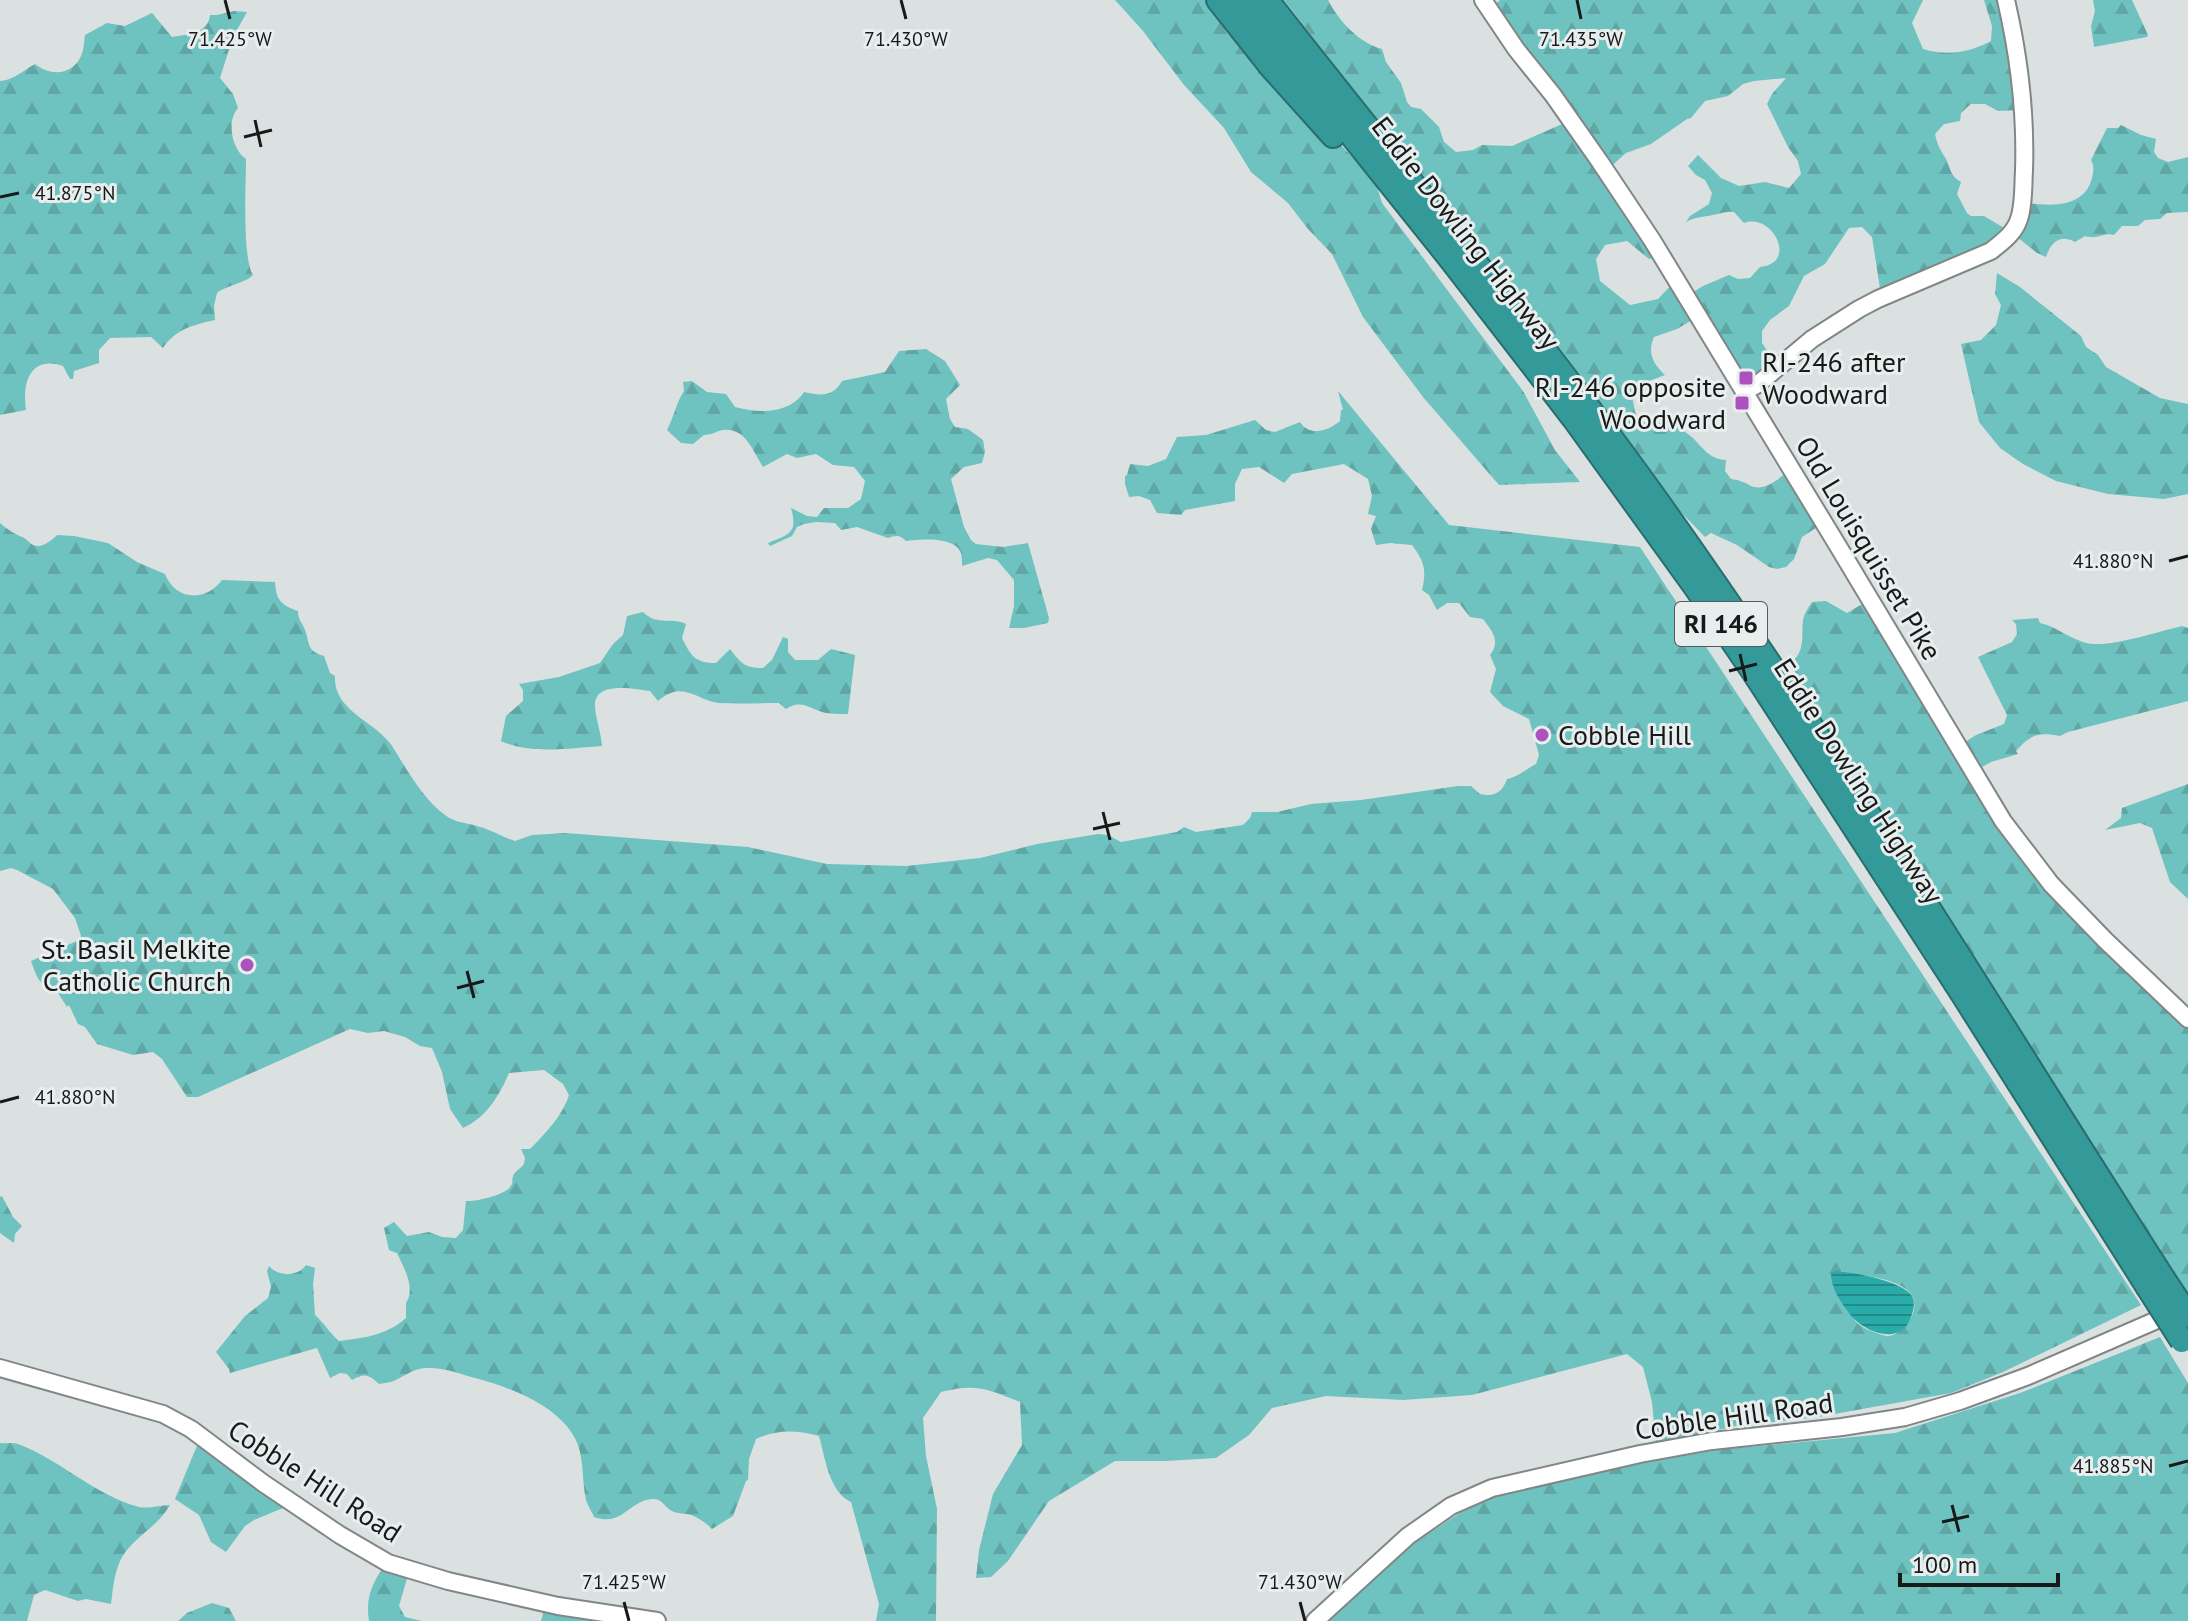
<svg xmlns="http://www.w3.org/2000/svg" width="2188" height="1621" viewBox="0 0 2188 1621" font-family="'PT Sans',sans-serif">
	<defs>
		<pattern id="forest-firs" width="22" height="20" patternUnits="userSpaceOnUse" patternTransform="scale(2)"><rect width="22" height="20" fill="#6ec2c0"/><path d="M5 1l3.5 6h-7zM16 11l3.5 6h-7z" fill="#5fa6a4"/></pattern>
		<pattern id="water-rules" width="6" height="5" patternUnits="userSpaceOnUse" patternTransform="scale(2)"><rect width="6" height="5" fill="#29aba9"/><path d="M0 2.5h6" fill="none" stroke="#228a89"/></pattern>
	</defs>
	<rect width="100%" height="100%" fill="#dbe1e1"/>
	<path fill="url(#forest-firs)" fill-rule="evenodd" d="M1115,0H1216L1294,94L1376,183L1382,203L1523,391L1555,450L1580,482L1499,485L1423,397L1363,317L1332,254L1308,229L1288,203L1251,172L1224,128L1184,85L1143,31Z
		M1284,0H1328C1339,21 1359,43 1382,49L1386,62L1401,83L1407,102L1411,107L1421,109L1439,127L1444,142L1456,152L1473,150L1482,145L1512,146L1569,121L1490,9L1500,0H1923L1912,23L1923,49C1947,56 1969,53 1991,41L1992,26L1984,0H2008L2021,110L1998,111L1985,104H1971L1961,113L1960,121L1944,124L1935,134C1938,147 1940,149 1946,159C1951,169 1950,176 1961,182L1957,194L1967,213L1971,216H1984L2006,229L2022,202C2046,206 2084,210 2092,178C2094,170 2094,166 2091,160L2107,128H2118L2121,125L2141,135L2156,139L2154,152L2158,158L2168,162L2188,157V212L2167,213L2160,219L2145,220L2138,226H2122L2114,235C2103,232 2098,240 2085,236L2075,242C2060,234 2051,242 2046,257L2037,253L2012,233L1999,243L1881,295L1872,237L1862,227L1849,228L1825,264L1804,276L1789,306L1770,320L1762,331V343L1775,362L1748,390L1697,317L1677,329L1654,337C1647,353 1653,364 1665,375L1641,384L1632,395L1635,412L1639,420L1649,424L1671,421C1678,427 1686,432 1693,438C1703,448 1709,459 1726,460L1725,471L1731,479C1739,480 1744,482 1751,486C1765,492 1779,478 1790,470L1822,524L1802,537L1794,559L1786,567L1777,569L1769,567L1737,545L1711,533L1705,537L1672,503ZM1786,78L1772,94L1767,104L1788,147L1798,161L1801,174L1789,188L1765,182L1739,186L1721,178L1698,155L1688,166L1696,175L1705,180L1712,193L1709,204L1690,216L1686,222C1696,217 1702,217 1713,215C1721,214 1725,211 1734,212L1744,223C1772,212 1799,263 1760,267L1750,278L1738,279L1729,275L1703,286L1687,296L1676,280L1658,299L1630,305L1600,281L1596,259L1605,245L1627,241L1649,259L1660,256L1607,170L1626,153L1651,144L1687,119L1691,118L1705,101L1728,96L1743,84L1754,81Z
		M2093,0H2132L2148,35L2147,37L2094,47L2091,26L2095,11Z
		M234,11L247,12L233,37L220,78L233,94L238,108C226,122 232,149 246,159C246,183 242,258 253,275C246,283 227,285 217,293L214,306L215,320C193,325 176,329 163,348L151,337L110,338L99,350V363L74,371L73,379H70L63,366C30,355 22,383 26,410L0,415V81C14,80 22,71 35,64C50,76 72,76 81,56C84,50 84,41 85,35L107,23L125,26L152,13L172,37C188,34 208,34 210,15H217Z
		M1997,273L2020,287L2081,336L2086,347L2098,355L2106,367L2160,398L2188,404V494L2164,499L2108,494L2056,481L2023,464L2000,448L1979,422L1961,344L1981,340L1996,325L2001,305L1995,294Z
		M926,349L945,361L960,385L946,399L950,419L955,427L968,429L983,440L985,452L982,463L964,467L951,479L964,527L971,540L976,544L1003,547L1028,543L1049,618L1048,623L1024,628H1009L1014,606V580L997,560L988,558L962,566C962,562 962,557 961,553C955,536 920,539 906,541C900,535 896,535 888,538L857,527L841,530L835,523L816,522L804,524L797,527L792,536L770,546L768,543C790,534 798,533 791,508L807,516L817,517L824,508H848L861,499L865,481L854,467L833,465L816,454L797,458L787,454L763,467C753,451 745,427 723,430C716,431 712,435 704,435L693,444L681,443L667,430C674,417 676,403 684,391L683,382L692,381L707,392L726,394L735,407C757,413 789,415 804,392C821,396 833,397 842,381L885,372L899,351Z
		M1338,391L1449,525L1640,547L2141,1305L2003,1372L1951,1393L1818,1417L1736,1426L1656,1443L1652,1402L1643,1367L1627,1354L1472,1395L1403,1400L1326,1396L1272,1408L1249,1435L1216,1458L1166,1461H1115L1049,1501L1008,1561L991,1577L976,1578L979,1550L993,1494L1022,1445L1020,1402C988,1389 976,1383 941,1392L923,1418L926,1456L937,1509L936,1621H876L879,1604L851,1502C829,1492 825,1457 819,1436C798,1430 777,1429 756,1439L749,1459L748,1480L746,1481L733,1516L712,1529C706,1523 699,1518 691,1515C685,1513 677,1514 672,1511C664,1507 662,1498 652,1499C628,1501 623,1527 594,1517C592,1512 588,1506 586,1500C582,1482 584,1463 578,1445C564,1408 514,1389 479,1379C460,1374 444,1367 425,1368C412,1369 402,1378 391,1382C387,1383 383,1383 379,1384C368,1374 365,1373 352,1380L347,1374L340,1373L330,1378L317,1348L230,1373L229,1369L216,1352L245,1316L268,1298L271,1287L267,1271L269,1266C278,1277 298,1277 306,1265L315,1268L313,1284L315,1315C324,1323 329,1332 339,1341C364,1338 387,1335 406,1318V1303C416,1288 404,1268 397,1253L389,1250L384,1228L394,1222L407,1236L429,1232L442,1237L456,1238L463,1230L466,1201C475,1202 505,1195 510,1187C515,1180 510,1182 514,1174C517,1170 521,1168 524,1164L525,1158L521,1149H530C545,1134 563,1115 569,1095L563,1084L544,1070L509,1073C499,1096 487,1117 463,1128L450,1109L442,1072L432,1048L420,1046L405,1037L384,1031L368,1033L350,1029L198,1097H187L162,1059L153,1052L133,1055L97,1044L85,1027L78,1024L69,1005L67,1007L55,988C39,988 36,974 31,961L79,940L81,936L75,918L53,889L17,870L11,868L0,871V523C7,529 13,533 22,537C26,538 29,543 33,545C41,549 51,541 57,535L74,536L108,543L137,562L165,574C176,602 207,601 222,580L275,582C276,600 281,605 298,611C298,620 302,622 305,630C310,643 306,651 324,656L330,673L335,676C333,709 371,720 388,741C394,747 397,755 402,762C413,780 428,803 445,815C457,824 467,822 480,827C492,830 502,837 515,841L532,835L566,833L748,847L827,864L906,866L980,858L1037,844L1098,834L1108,835L1121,842L1177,832L1184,827L1196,832L1243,825L1250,818L1252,812H1277L1311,804L1361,800L1458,786H1471L1480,794C1494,797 1502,793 1507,779C1518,777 1526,769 1536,764L1539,755L1529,719L1503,706L1490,692L1496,669L1490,655C1501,641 1492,631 1483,619L1470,617L1459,603H1447L1437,610L1429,595L1422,590C1427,570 1424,561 1412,545L1390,543L1376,545L1371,529L1376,516L1368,514L1372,496L1368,479L1344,464L1292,474L1284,483L1259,467L1242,469L1235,484V501L1185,510L1181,515L1157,513L1150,500L1139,496L1129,497L1125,484V476L1127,475L1130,464L1148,466L1166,459L1177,437L1206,435L1255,420L1266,430L1275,432L1300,422C1310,437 1328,431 1340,421L1341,410H1343ZM1841,1271C1861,1276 1897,1277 1911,1294C1922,1309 1904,1336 1887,1336C1881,1335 1874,1332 1869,1330C1864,1328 1857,1324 1854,1319C1849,1310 1845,1283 1841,1271Z
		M1869,600L1959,746L1976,735L2004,724L2007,715L1978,657L2012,642L2017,634L2016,624L2012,620L2038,618L2040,623C2059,627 2074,643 2094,644C2118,645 2157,632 2182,626L2188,628V701L2068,732L2060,736C2038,732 2031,734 2016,751L2018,754L1991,762L1975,771L2004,825L2188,1020V1301L2144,1228L1991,992L1852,767L1816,718L1791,663C1806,650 1801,637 1803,620C1804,614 1808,608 1812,602L1826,601L1847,613Z
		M643,612C658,627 671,616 686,624L682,638C691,656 695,663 716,663L730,649C741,663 744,668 763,668L772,660L783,637L788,639V652L795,660H818L831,649L855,655L848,714C841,714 833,714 826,713C811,710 802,698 786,709L779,703C759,703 739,704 719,703C697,701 683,679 658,701L650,691C635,689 593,680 595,707C596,720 601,733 602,746C570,748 531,755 501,741L506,716L523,701V690L519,684L559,677L600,663L613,644L623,635L627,616Z
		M2188,784V899L2170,882L2152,828L2140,823L2105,830L2121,818L2122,808Z
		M2,1196L13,1217L22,1226L15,1234L14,1243L0,1233V1197Z
		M2160,1337L2188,1383V1621H1325L1408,1547L1460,1513L1496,1496L1604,1470L1717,1450L1895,1433L2020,1393Z
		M201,1436L288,1506L254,1520L245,1526L226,1552L211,1542L199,1515L175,1499Z
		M0,1443C6,1444 12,1442 18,1444C61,1460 94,1495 139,1507C150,1509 160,1505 170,1505C158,1527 132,1538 121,1559C114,1573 113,1589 111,1604L86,1599L78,1601L45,1590L34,1595L27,1621H0Z
		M388,1559L410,1568L399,1606L405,1617L422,1621H369C365,1593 374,1582 388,1559Z
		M212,1603L229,1608L236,1621H178L187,1613Z
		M546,1603L645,1621H541Z"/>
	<path fill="url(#water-rules)" d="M1836,1271C1853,1272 1903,1281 1912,1296C1915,1302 1914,1308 1912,1314C1904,1348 1863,1333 1849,1313C1840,1301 1831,1288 1831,1273Z"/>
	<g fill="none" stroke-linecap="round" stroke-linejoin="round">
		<defs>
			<path id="secondary" d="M1483,0L1516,49L1553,95L1600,162L1652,240L1838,546L2003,821L2051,884L2105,940L2188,1019
				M1744,392L1758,384L1812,339L1859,309L1878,299L1991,251C2001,243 2015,233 2019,219C2024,205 2023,186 2024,171C2026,113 2019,56 2006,0
				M0,1368L163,1414L191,1429L263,1483L340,1535L388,1563L448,1581L558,1606L657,1621
				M1315,1621L1408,1536L1451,1506L1492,1488L1640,1454L1712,1441L1842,1427L1905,1417L1960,1401L2028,1376L2173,1313"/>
			<path id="highway" d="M1218,0L1271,67L1333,136
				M1243,0L1452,261L1574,419L1696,588L1754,673L1963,995L2147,1286
				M1267,0C1395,165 1531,325 1653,495C1834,748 1995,1016 2163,1278"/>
		</defs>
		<use href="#secondary" stroke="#818786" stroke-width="20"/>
		<use href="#highway" stroke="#2a6d6d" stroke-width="26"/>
		<use href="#secondary" stroke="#fff" stroke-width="16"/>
		<use href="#highway" stroke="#349a99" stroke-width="22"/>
		<defs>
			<path id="highway-bridge" d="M2163,1278L2188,1316
				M2147,1286L2182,1341"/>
		</defs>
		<use href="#highway-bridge" stroke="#2a6d6d" stroke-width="26" stroke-linecap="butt"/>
		<use href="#highway-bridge" stroke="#349a99" stroke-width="22"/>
	</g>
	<path fill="none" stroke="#181a1a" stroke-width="3" d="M225,0L230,19M901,0L906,19M1577,0L1581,19M255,120L261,147M244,137L272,130M0,197L19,193M2169,561L2188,556M1740,654L1746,681M1729,671L1757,664M1103,812L1110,840M1093,829L1120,823M467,971L474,998M457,988L484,981M0,1102L19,1097M2169,1466L2188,1461M1952,1505L1959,1532M1942,1522L1969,1516M624,1602L629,1621M1300,1602L1305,1621"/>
	<g fill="#ab52be" stroke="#e8eeee" stroke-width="3">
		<rect x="1738" y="370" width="16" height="16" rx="4"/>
		<rect x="1734" y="395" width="16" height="16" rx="4"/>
		<circle cx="1542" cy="735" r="8"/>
		<circle cx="247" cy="965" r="8"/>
	</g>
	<g text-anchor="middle" stroke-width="6" stroke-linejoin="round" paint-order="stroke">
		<rect fill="#e8eeee" stroke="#565a5a" stroke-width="2" x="1675" y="602" width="92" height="44" rx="6"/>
		<g font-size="26" font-weight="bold" fill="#181a1a">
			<text x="1721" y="633">RI 146</text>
		</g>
		<g font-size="28" fill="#181a1a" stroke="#e8eeee">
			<text transform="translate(1466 233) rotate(52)" y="10">Eddie Dowling Highway</text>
			<text transform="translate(1869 548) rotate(59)" y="10">Old Louisquisset Pike</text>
			<text transform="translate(1859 781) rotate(57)" y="10">Eddie Dowling Highway</text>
			<text transform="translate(1734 1416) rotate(-8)" y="10">Cobble Hill Road</text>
			<text transform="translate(315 1481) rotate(33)" y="10">Cobble Hill Road</text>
		</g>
		<g font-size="28" fill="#181a1a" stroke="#e8eeee" text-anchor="start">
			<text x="1762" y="372">RI-246 after<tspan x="1762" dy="32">Woodward</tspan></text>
			<text x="1726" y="397" text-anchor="end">RI-246 opposite<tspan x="1726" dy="32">Woodward</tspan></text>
			<text x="1558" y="745">Cobble Hill</text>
			<text x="231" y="959" text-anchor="end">St. Basil Melkite<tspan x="231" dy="32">Catholic Church</tspan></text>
		</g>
	</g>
	<g font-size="20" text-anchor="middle" fill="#181a1a" stroke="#e8eeee" stroke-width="6" stroke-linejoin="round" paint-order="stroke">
		<text x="230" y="46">71.425°W</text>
		<text x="906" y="46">71.430°W</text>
		<text x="1581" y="46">71.435°W</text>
		<text x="75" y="200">41.875°N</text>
		<text x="2113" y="568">41.880°N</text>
		<text x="75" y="1104">41.880°N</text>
		<text x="2113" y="1473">41.885°N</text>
		<text x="624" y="1589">71.425°W</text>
		<text x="1300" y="1589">71.430°W</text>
	</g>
	<path d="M1900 1573v12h158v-12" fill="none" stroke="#181a1a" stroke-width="4"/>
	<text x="1912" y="1573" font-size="24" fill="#181a1a" stroke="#e8eeee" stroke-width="6" paint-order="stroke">100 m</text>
</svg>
